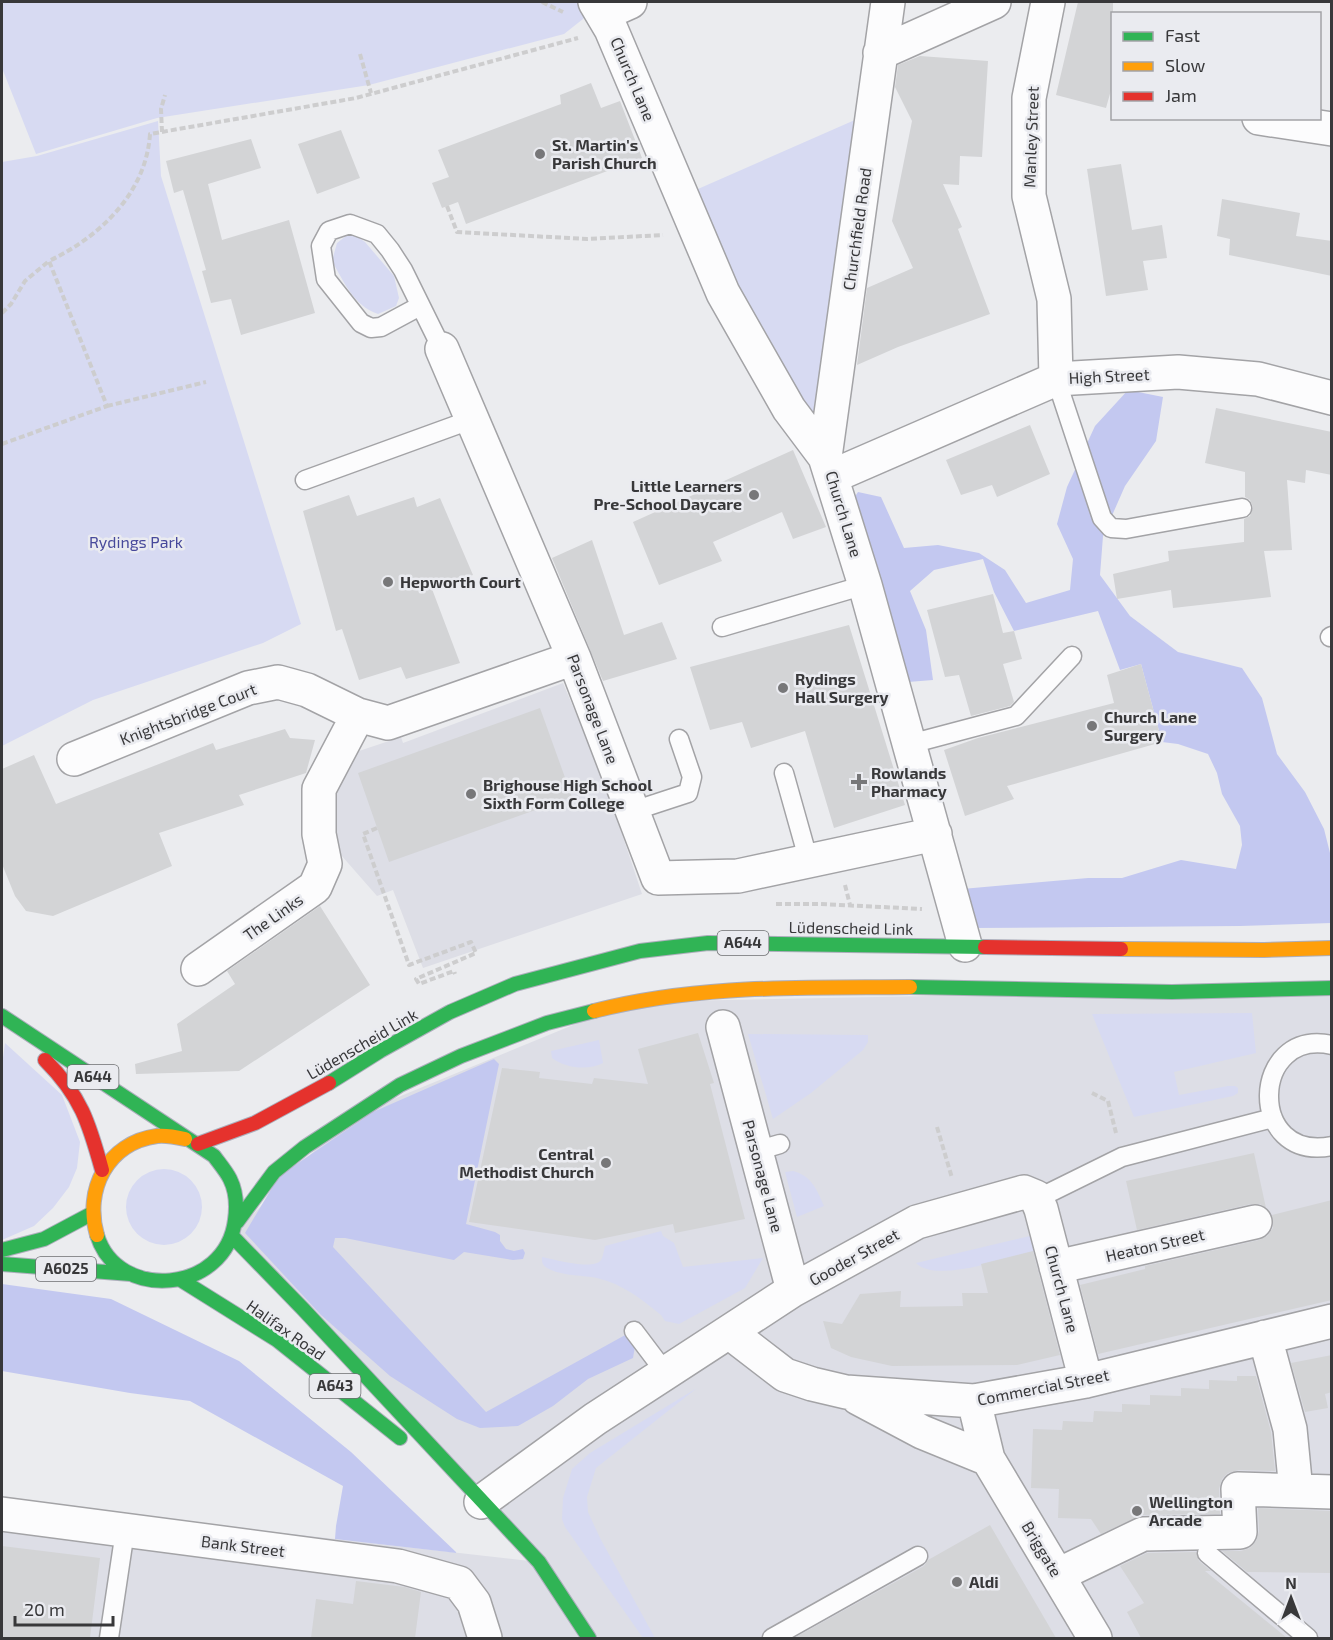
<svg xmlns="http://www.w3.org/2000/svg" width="1333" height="1640" viewBox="0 0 1333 1640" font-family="'Exo 2',sans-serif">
	<rect width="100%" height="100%" fill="#ebecef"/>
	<path fill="#dddee6" d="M563,683L604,780L642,894L423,968L393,890L377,896L341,855L327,810L350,754L401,737L403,743Z
		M1331,988V1638H2V1501L538,1562L232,1236L345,1119L629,1002Z"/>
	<path fill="#d7daf2" d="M2,2H576L589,9L583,19L564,34L369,85L157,118L36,154L2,68Z
		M873,112L825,457L682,196Z
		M158,121L161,176L301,624L263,643L93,700L2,746V162L37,156Z
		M346,236H356L365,242L394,276L399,298L396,306L378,314C354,306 344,282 332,261L337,243Z
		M1252,1013L1256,1053L1174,1072L1179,1095L1228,1086H1235L1238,1088V1093L1233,1096L1134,1117L1092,1014Z
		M748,1034L868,1035V1042L863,1050L811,1093L773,1119Z
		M599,1040L603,1063C588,1071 565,1068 552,1058L551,1051Z
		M5,1043L62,1095L80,1142L77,1168L69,1187L53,1208L34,1226L2,1240V1065Z
		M126 1207a38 38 0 1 1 76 0a38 38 0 1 1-76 0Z
		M793,1171C812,1176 817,1190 824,1206L797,1217L785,1172Z
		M661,1231L663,1236L674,1243L683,1267L763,1258L745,1288L679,1324L665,1321L661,1315C641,1299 623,1284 597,1278C582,1275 561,1276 547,1268C542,1265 542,1262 542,1257C553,1259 593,1271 601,1260C603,1257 604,1250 605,1246Z
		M1030,1236L1036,1251C1010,1257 936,1284 916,1263Z
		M697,1388L596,1468L587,1497L588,1512L600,1538L655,1638H643L565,1527L562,1519L563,1498L572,1469L590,1453Z"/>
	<path fill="#c3c8f0" d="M1128,390L1163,397L1156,441L1125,486L1103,536L1100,575L1130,616L1178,652L1242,668L1262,698L1277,754L1305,792L1324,829L1331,857V923L1240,926L970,928L962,889L1088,878H1122L1181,860L1236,869L1242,845L1240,826L1222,794L1217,773L1208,754L1178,744L1162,742L1141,664L1120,670L1098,611L1014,631L994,592L983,559L934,570L910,591L926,630L933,680L908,682L852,501L858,492L881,497L904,548L938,545L979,553L1005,570L1026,603L1070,590L1073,559L1057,524L1067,487L1095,426Z
		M494,1059L499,1064L466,1224L495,1232L500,1235V1241L506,1249L514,1251L523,1249L525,1253L523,1259L513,1260L464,1252L454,1260L345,1238H335L333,1247L486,1412L627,1334L635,1346L633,1358L588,1379L553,1406L518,1426L480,1428L457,1419L390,1376L321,1315L245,1233L279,1176L373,1112Z
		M2,1284L111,1299L239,1361L351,1452L457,1553L335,1539L336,1526L343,1486L190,1401L130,1393L2,1371Z"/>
	<path fill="#d3d4d6" d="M1078,2H1113V83L1106,108L1056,95Z
		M920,56L988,61L982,157L960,156L959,185L943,184L962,227L958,229L990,314L898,347L857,365L867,288L913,268L892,221L912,121L895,87L898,65Z
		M591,83L601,108L620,101L642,158L466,224L458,202L442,208L432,183L449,177L438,150L561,104L560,95Z
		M341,130L360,178L317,194L298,144Z
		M251,139L261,168L208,184L222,240L289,220L315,313L241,335L231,299L211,303L202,271L206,270L183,190L174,193L166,161Z
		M1121,164L1132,230L1162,225L1167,258L1143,261L1148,290L1106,296L1087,169Z
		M1222,199L1300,213L1296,236L1332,241V276L1229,255L1230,239L1217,236Z
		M1216,408L1332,432V475L1306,470L1305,483L1287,480L1292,550L1264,551L1271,597L1173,608L1171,590L1117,599L1113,574L1169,561L1168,551L1244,542V519L1250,516L1253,507L1250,500L1245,497V472L1205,463Z
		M1030,425L1050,474L997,497L992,485L961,495L946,460Z
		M793,450L826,527L793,539L782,512L713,542L722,561L659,585L633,522Z
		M349,495L357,516L414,497L417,507L440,498L473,575L432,589L460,663L406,679L401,667L359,680L342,629L336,631L303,511Z
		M592,540L624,635L662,622L677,659L603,681L552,558Z
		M993,594L1003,633L1014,631L1022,659L1003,664L1014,702L1010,706L971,716L959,675L945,677L927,610Z
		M849,625L905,805L834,828L805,731L751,748L742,722L710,730L690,667Z
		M1141,664L1162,742L1007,786L1014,799L965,816L944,750L978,738L1114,703L1107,675Z
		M540,708L572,797L389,862L358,773Z
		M285,729L290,738L315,740L306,773L239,795L244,805L159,833L172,866L53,916L26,911L15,896L2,864V769L34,755L56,804L213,743L216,750Z
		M320,906L370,985L239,1071L136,1074L135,1064L182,1051L177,1024L235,984L227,971Z
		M698,1033L714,1083L710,1084L745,1219L675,1233L673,1224L595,1240L469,1222L502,1068L540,1072L539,1078L592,1084L594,1078L648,1084L638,1049Z
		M1254,1153L1266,1208L1260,1204H1251L1137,1230L1126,1181Z
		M1332,1200V1300L1098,1354L1080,1285L1145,1269V1266L1259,1240L1267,1236L1273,1228L1272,1215Z
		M1033,1251L1060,1355L1017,1365L892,1366L851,1357L831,1348L823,1321L842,1324L860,1294L901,1291L900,1307L963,1306L962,1293H988L981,1264Z
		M1332,1355V1392L1325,1394L1328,1408L1305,1412L1291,1363Z
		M1237,1376H1256L1271,1432L1275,1471L1239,1470L1228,1473L1222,1479L1219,1489L1220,1514L1142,1515L1101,1534L1091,1519L1058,1518L1059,1489L1031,1488L1033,1429L1062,1430L1063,1421L1093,1422L1094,1411L1122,1412V1404L1150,1405V1395L1181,1396V1388L1209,1389V1380L1237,1381Z
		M1258,1508L1332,1511V1573L1247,1572L1222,1551H1241L1250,1548L1256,1541L1259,1531Z
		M990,1525L1056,1638H794L924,1566L928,1560Z
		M2,1546L100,1558L90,1638H2Z
		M1196,1552L1199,1561L1211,1571H1205L1287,1638H1141L1127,1612L1144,1603L1120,1566L1147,1553Z
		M356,1581L405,1587L421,1592L415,1638H311L316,1599L353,1604Z"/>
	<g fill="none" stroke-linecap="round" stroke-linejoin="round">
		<defs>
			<path id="lane" d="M420,306L381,327L371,328L361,323L326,279L321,246L329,231L350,224L377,234L390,250L403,270L442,349
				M1056,379L1102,518L1111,528L1126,529L1242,508
				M305,480L473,419
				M722,627L865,585
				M1330,637L1332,636
				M910,744L1016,716L1072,656
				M784,773L809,862
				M633,811L688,793L692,777L679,739
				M1332,1045C1250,1027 1246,1163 1332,1146
				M756,1151L780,1144
				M1036,1197L1049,1193L1122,1157L1273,1118
				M634,1331L665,1372
				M1207,1553L1308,1638
				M109,1638L125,1531
				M772,1638L918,1556"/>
			<path id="street" d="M595,2L611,29L723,293L789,409L825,457L865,585L965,945
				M1048,2L1029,98V196L1054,299L1056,379
				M603,14L630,2
				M880,53L994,2
				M1259,118L1332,129
				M442,349L574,658L658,878L738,876L935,834
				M825,457L888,2
				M833,476L1056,379L1178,372L1258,379L1332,398
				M74,759L248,688L278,682L307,690L358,715L388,723L574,658
				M198,969L315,887L325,864L319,834V789L358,715
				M723,1027L793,1290
				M1056,1267L1255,1222
				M729,1332L785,1375L812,1384L846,1392L974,1401L1086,1381L1332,1321
				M1265,1337L1290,1429L1296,1491
				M858,1398L922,1432L988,1459
				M974,1401L988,1459L1095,1638
				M481,1502L595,1419L793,1290L917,1222L1024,1192L1036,1197L1041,1209L1086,1381
				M2,1514L398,1566L459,1583L474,1603L485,1638
				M1058,1575L1143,1534L1240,1532L1238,1489L1332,1492"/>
			<path id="fast" d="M910,987L1172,992L1332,988
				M2,1016L214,1156C219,1163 226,1171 230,1179C236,1191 237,1206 235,1220C226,1294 117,1302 97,1235
				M329,1083L380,1051L450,1012L515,984L640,951L708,943L985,947
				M237,1222L274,1172L305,1147L400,1085L461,1056L547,1023L594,1011
				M232,1236L303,1309L539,1562L589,1638
				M2,1250L44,1239L91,1214
				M2,1264L131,1274
				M181,1280L277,1340L400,1438"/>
			<path id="slow" d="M1121,949L1264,950L1332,948
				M594,1011C699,984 804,988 910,987
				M97,1235C84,1190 107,1143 157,1136C166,1135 176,1137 185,1139"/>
			<path id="jam" d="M985,947L1121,949
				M45,1060C81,1096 89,1123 102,1170
				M198,1144L255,1123L329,1083"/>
		</defs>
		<use href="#lane" stroke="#a3a3a6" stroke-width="21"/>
		<use href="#street" stroke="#a3a3a6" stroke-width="36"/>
		<use href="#fast" stroke="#acaebb" stroke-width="16"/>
		<use href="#slow" stroke="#acaebb" stroke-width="16"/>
		<use href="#jam" stroke="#acaebb" stroke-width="16"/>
		<path stroke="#cdcdce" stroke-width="4" stroke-dasharray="6 3" stroke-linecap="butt" d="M542,2L563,12
			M360,54L371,93
			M162,132L161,109L165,95
			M447,206L457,232L587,239L663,235
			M2,313L11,304L25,281L49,261
			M107,406L206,382
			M2,444L107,406L49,261C99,237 146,194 150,134L356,98L578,38
			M377,828L363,834L409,965L471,942L476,953L416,979L419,984L454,971L455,974
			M845,885L850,905
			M776,904H821L922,909
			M1092,1093L1108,1101L1116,1133
			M937,1127L952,1178"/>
		<use href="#lane" stroke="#fcfcfd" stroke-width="18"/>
		<use href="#street" stroke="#fcfcfd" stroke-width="33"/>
		<use href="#fast" stroke="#30b455" stroke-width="14"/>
		<use href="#slow" stroke="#ff9f0a" stroke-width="14"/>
		<use href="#jam" stroke="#e5322d" stroke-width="14"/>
	</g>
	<g fill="#777779" stroke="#eaebf0" stroke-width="2">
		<circle cx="540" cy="154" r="6"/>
		<circle cx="754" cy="495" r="6"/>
		<circle cx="388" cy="582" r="6"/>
		<circle cx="783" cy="688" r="6"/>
		<circle cx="1092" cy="726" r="6"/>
		<path d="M856 773h6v6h6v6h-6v6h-6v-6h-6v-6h6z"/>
		<circle cx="471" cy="794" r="6"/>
		<circle cx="606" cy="1163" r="6"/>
		<circle cx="1137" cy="1511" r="6"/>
		<circle cx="957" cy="1582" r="6"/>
	</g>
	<g text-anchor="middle" stroke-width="5" stroke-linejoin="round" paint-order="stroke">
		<g fill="#eaebf0" stroke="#6d6e71" stroke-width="1.5">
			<rect x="717.5" y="931" width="51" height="24" rx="4.5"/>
			<rect x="67.5" y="1065" width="51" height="24" rx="4.5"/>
			<rect x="36" y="1257" width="60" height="24" rx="4.5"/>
			<rect x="309.5" y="1374" width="51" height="24" rx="4.5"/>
		</g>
		<g font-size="15" font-weight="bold" fill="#38383a">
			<text x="743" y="948">A644</text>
			<text x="93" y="1082">A644</text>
			<text x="66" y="1274">A6025</text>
			<text x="335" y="1391">A643</text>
		</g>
		<g font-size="16" fill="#38383a" stroke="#eaebf0">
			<text transform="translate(633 79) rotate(67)" y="6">Church Lane</text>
			<text transform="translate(1031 137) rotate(-88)" y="6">Manley Street</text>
			<text transform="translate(857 229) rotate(-82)" y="6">Churchfield Road</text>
			<text transform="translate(1109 376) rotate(-3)" y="6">High Street</text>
			<text transform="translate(844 514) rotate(73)" y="6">Church Lane</text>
			<text transform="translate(593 709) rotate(69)" y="6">Parsonage Lane</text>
			<text transform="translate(188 714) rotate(-21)" y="6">Knightsbridge Court</text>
			<text transform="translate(273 917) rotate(-35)" y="6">The Links</text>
			<text transform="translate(851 928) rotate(1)" y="6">Lüdenscheid Link</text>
			<text transform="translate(362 1044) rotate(-30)" y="6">Lüdenscheid Link</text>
			<text transform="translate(763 1176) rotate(75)" y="6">Parsonage Lane</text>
			<text transform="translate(1155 1245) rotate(-13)" y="6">Heaton Street</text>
			<text transform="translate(854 1257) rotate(-29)" y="6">Gooder Street</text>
			<text transform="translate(1062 1289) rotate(75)" y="6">Church Lane</text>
			<text transform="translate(286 1330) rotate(35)" y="6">Halifax Road</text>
			<text transform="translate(1043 1387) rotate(-11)" y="6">Commercial Street</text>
			<text transform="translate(243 1546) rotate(7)" y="6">Bank Street</text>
			<text transform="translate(1042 1549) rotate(59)" y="6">Briggate</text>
		</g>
		<g font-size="16" font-weight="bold" fill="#38383a" stroke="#eaebf0" text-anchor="start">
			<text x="552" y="151">St. Martin's<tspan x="552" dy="18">Parish Church</tspan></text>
			<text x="742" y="492" text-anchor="end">Little Learners<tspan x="742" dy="18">Pre-School Daycare</tspan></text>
			<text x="400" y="588">Hepworth Court</text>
			<text x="795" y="685">Rydings<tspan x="795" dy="18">Hall Surgery</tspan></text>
			<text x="1104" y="723">Church Lane<tspan x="1104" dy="18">Surgery</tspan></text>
			<text x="871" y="779">Rowlands<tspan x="871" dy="18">Pharmacy</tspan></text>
			<text x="483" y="791">Brighouse High School<tspan x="483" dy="18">Sixth Form College</tspan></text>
			<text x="594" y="1160" text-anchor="end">Central<tspan x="594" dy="18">Methodist Church</tspan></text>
			<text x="1149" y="1508">Wellington<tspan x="1149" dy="18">Arcade</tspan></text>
			<text x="969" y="1588">Aldi</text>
		</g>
		<g font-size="16" fill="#47499b" stroke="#eaebf0">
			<text x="136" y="548">Rydings Park</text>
		</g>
	</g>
	<rect width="1333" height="1640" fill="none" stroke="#38383a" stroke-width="6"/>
	<rect x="1111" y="12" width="210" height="108" fill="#eaebf0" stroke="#a3a3a7" stroke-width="1.5"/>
	<rect x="1123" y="32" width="30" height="9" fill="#30b455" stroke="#a3a3a7" stroke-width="1.5"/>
	<text x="1165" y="42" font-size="18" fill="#38383a">Fast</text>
	<rect x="1123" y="62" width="30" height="9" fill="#ff9f0a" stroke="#a3a3a7" stroke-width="1.5"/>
	<text x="1165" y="72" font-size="18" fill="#38383a">Slow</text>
	<rect x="1123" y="92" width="30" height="9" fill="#e5322d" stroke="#a3a3a7" stroke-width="1.5"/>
	<text x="1165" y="102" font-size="18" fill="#38383a">Jam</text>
	<g transform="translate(1291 1598)" stroke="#eaebf0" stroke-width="4.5" paint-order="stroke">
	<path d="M0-4.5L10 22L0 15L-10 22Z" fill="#38383a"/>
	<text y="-9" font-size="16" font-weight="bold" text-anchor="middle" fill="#38383a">N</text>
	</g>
	<path d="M15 1616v9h98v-9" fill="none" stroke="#38383a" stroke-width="3"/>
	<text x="24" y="1616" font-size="18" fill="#38383a" stroke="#eaebf0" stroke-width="4.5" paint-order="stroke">20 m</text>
</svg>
